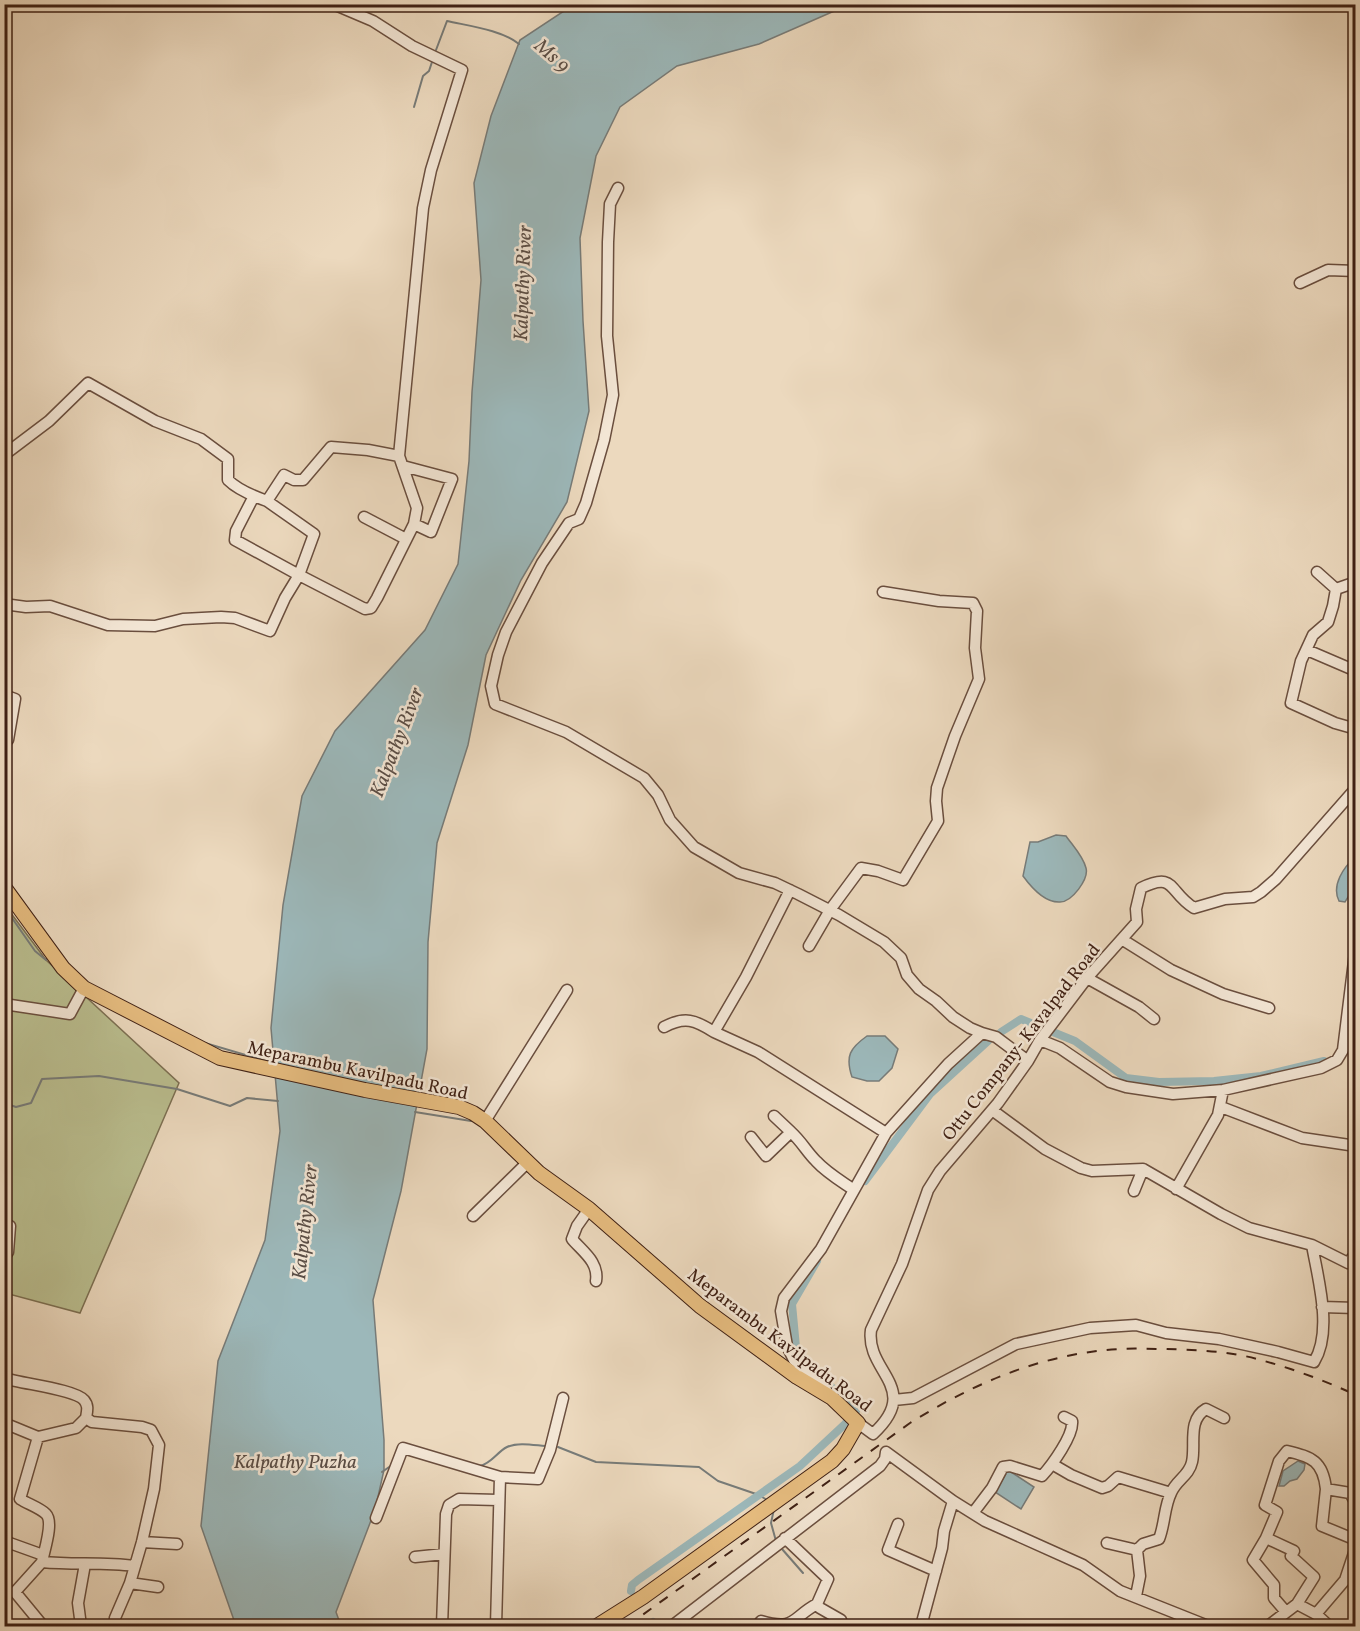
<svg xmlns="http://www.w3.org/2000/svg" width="1360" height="1631" viewBox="0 0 1360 1631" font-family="Vollkorn,serif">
	<rect width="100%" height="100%" fill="#ecd9be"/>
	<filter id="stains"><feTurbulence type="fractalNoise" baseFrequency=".00333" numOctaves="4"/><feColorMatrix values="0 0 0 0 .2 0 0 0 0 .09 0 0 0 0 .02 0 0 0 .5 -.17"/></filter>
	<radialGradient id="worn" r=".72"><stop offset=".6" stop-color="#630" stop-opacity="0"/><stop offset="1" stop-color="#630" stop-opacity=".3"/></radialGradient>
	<path fill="#babe8f" stroke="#7c6f52" stroke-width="1.5" d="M4,904L46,960L179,1083L80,1313L5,1293Z"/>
	<path fill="#9cb8ba" stroke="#777b78" stroke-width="1.5" d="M573,5H848L759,44L677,66L620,107L596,156L580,238L583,321L589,411L567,502L521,580L486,655L468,745L437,843L428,942L427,1049L401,1191L373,1300L384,1440V1470L375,1510L336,1612L341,1626H236L201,1526L218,1361L265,1240L280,1131L271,1028L283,905L302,796L335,731L425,630L458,564L469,461L472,392L481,280L474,183L491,116L520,40Z
		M1056,835L1066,836C1073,846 1083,856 1086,868C1089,879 1072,902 1060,902C1044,903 1031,887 1023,876L1030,842H1038Z
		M1355,857V886L1345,902L1339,901C1331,885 1344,867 1355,857Z
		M867,1036H885L898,1049L892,1068L879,1081H867L852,1077C845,1056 850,1048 867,1036Z
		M1298,1461L1305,1464L1304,1470L1297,1479L1290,1481L1284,1486H1279L1283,1471Z
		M1008,1470L1034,1487L1021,1509L995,1492Z"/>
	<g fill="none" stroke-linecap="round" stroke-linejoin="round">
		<path stroke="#777b78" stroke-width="2" d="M436,50L447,21C469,26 502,30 519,44
			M414,107L423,76L429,71L432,62
			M4,916L12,918L35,951L46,960L48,957
			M205,1043L266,1061H275
			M4,1103L16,1107L31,1103L42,1079L99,1076L177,1089L230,1106L247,1098L278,1101
			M415,1112L471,1121
			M558,1447L596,1462L699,1467L718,1481L759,1495L767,1500
			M480,1466C492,1463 497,1452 507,1447C518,1442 533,1445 545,1446
			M382,1472L392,1465
			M774,1509L771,1523L776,1541
			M782,1549L803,1573"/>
		<path stroke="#9cb8ba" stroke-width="8" d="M1001,1032L1021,1019L1075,1041L1126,1078L1159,1082L1214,1081L1261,1076L1324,1061
			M865,1181L930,1094L988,1041
			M631,1591L632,1585L638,1580L800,1466L844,1425L856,1411L805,1361L796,1347L792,1304L817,1261
			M653,1622L656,1626"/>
		<defs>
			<path id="minor" d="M618,188L610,204L608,242L607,336L613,395L604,440L586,503L579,519L569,523L542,563L506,632L498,655L491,686L495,704L566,732L644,778L658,795L670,820L694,847L739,873L775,883L798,894L839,915L884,942L901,958L907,975L919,989L936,1001L953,1017L970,1028L982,1033L948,1064L886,1133L821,1249L784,1298L781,1311L787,1346L794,1360L813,1375L830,1395
				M1300,283L1328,270L1356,271
				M4,455L49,421L88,383L155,421L201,439L228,459V480C238,490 253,496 267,501L284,475L294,480H303L331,447L368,450L399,456
				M403,466L452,479L431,532L414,524
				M254,496L236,531L235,540L299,575L314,534L267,501
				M364,517L406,539
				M1317,572L1336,589
				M1356,582L1336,589L1333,606L1328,622L1313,635L1301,661L1291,703L1335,723L1356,729
				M4,604L26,607L50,606L108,625L155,626L183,619L221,617L235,618L270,631L285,598L299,575L365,609L371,608L377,598L414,524L417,508L399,456L423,208L431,170L462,70L412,46L373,21L333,4
				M1307,650L1356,671
				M4,695L15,699L8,740
				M1123,940L1171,970L1223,994L1269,1008
				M809,946L830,910L861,868L878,871L903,880L938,821L936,801L937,788L955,736L979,679L975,648L977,611L973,603L939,601L883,592
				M1087,978L1139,1007L1154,1019
				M4,1004L70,1014L84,988
				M664,1027C685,1016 695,1020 714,1032L746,977L790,890
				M714,1032L758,1052L886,1133
				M982,1033L996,1037L1028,1061
				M1040,1040L1060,1048L1110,1082L1126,1087L1173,1094L1223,1090L1321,1068L1337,1060L1343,1050L1356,945
				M1221,1107L1302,1138L1356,1146
				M992,1110L1045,1149L1081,1168L1092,1171L1143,1169L1221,1214L1249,1228L1312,1245L1348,1263L1356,1253
				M774,1116L791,1132
				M485,1121L567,990
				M751,1137L766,1156L791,1132C802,1142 806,1151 816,1161C827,1173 841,1181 854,1190
				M1176,1189L1218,1115L1223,1090
				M1134,1191L1143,1169
				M589,1209L577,1226L572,1239C583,1252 599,1262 596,1281
				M473,1216L528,1162
				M4,1258L8,1252L10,1226
				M1322,1307L1356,1308
				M4,1378C22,1384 74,1389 84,1400C89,1406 87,1411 86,1418L92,1422L142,1427L151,1430L159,1445L154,1489L142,1542L130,1583L115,1618L114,1626
				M894,1400L913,1398L1016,1344L1090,1328L1136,1325L1166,1333L1219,1339L1278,1352L1314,1362C1333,1331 1318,1279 1312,1245
				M4,1423L38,1437L76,1428L86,1418
				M858,1423L873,1434C923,1388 865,1372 871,1330L902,1264L928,1190L940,1171L998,1103L1028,1061L1040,1040L1087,978L1137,922L1136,909L1141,888C1176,871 1168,892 1194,908L1225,899L1253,897L1261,892L1276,879L1356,788
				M38,1437L20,1499C28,1504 40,1508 46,1514C54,1522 44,1551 42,1562C73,1565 104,1562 134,1566
				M1052,1464L1071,1475L1102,1488L1108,1486L1118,1477L1171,1493
				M1356,1504L1350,1493L1326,1489L1322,1526L1356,1540
				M973,1513L992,1488L1003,1467L1010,1466L1042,1476C1052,1465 1074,1435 1072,1421L1064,1417
				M376,1518L403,1448L500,1477
				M898,1524L888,1550L936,1571
				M785,1538L828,1579L817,1604L820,1608L841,1620
				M1266,1538L1253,1560L1274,1585V1598L1286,1612
				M4,1541L43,1555
				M142,1542L177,1544
				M1107,1543L1137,1550
				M415,1557L444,1554
				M42,1562L15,1592L43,1626
				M130,1583L158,1587
				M1136,1596L1140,1576L1137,1550L1143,1544L1159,1539C1165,1524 1164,1507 1171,1493C1176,1480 1189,1476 1192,1462C1196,1445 1187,1420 1206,1409L1224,1418
				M1297,1604L1314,1577L1291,1556L1294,1551L1266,1538L1277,1512L1265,1505L1279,1461L1287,1451C1312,1457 1323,1461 1326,1489
				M1316,1614L1329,1626
				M81,1626L78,1603L85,1564
				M442,1626L446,1514L449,1505L459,1499L498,1500
				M496,1626L500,1477L538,1479L550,1450L563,1398
				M672,1626L880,1466L885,1459L886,1452L953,1501L985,1521L1083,1565L1120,1591L1208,1626
				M757,1626L761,1621C796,1631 791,1618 817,1604
				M921,1626L942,1548L944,1531L953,1501
				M1268,1626L1297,1604L1316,1614L1345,1580L1356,1547"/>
			<path id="major" d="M4,887L63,968L84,988L220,1058L365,1090L459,1107L473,1113L485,1121L539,1173L589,1209L700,1306L797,1377L832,1398L858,1423L843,1449L832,1461L643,1597L597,1626"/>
		</defs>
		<use href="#minor" stroke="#6a4e3e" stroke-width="13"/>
		<use href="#major" stroke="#3f2014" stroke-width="16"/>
		<use href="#minor" stroke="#f3e6d5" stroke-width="10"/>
		<use href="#major" stroke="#e6bc7f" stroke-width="14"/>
		<path stroke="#3f2014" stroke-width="2" stroke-dasharray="10 10" stroke-linecap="butt" d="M627,1626L910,1423C974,1383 1044,1353 1120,1349C1135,1348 1150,1349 1166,1349C1195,1350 1228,1351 1257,1359C1291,1368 1323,1380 1356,1395"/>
	</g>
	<g text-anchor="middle" stroke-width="5" stroke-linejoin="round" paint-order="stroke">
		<g font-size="18" fill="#3f2014" stroke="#f3e6d5">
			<text transform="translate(1021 1042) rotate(-52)" y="6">Ottu Company- Kavalpad Road</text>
			<text transform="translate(358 1070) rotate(12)" y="6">Meparambu Kavilpadu Road</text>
			<text transform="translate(780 1340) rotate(37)" y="6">Meparambu Kavilpadu Road</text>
		</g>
		<g font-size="20" font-style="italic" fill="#5b4e46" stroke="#f3e6d5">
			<text transform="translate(553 55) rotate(41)" y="7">Ms 9</text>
			<text transform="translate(522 283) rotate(-88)" y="7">Kalpathy River</text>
			<text transform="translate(396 742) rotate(-69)" y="7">Kalpathy River</text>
			<text transform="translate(304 1222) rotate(-84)" y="7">Kalpathy River</text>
			<text x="295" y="1468">Kalpathy Puzha</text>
		</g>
	</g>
	<rect width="1360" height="1631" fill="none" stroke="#ecd9be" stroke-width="24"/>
	<rect x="6" y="6" width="1348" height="1619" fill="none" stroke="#3f2014" stroke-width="3"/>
	<rect x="12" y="12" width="1336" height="1607" fill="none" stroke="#3f2014" stroke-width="1.5"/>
	<rect width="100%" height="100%" filter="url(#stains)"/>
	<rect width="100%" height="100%" fill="url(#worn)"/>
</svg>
